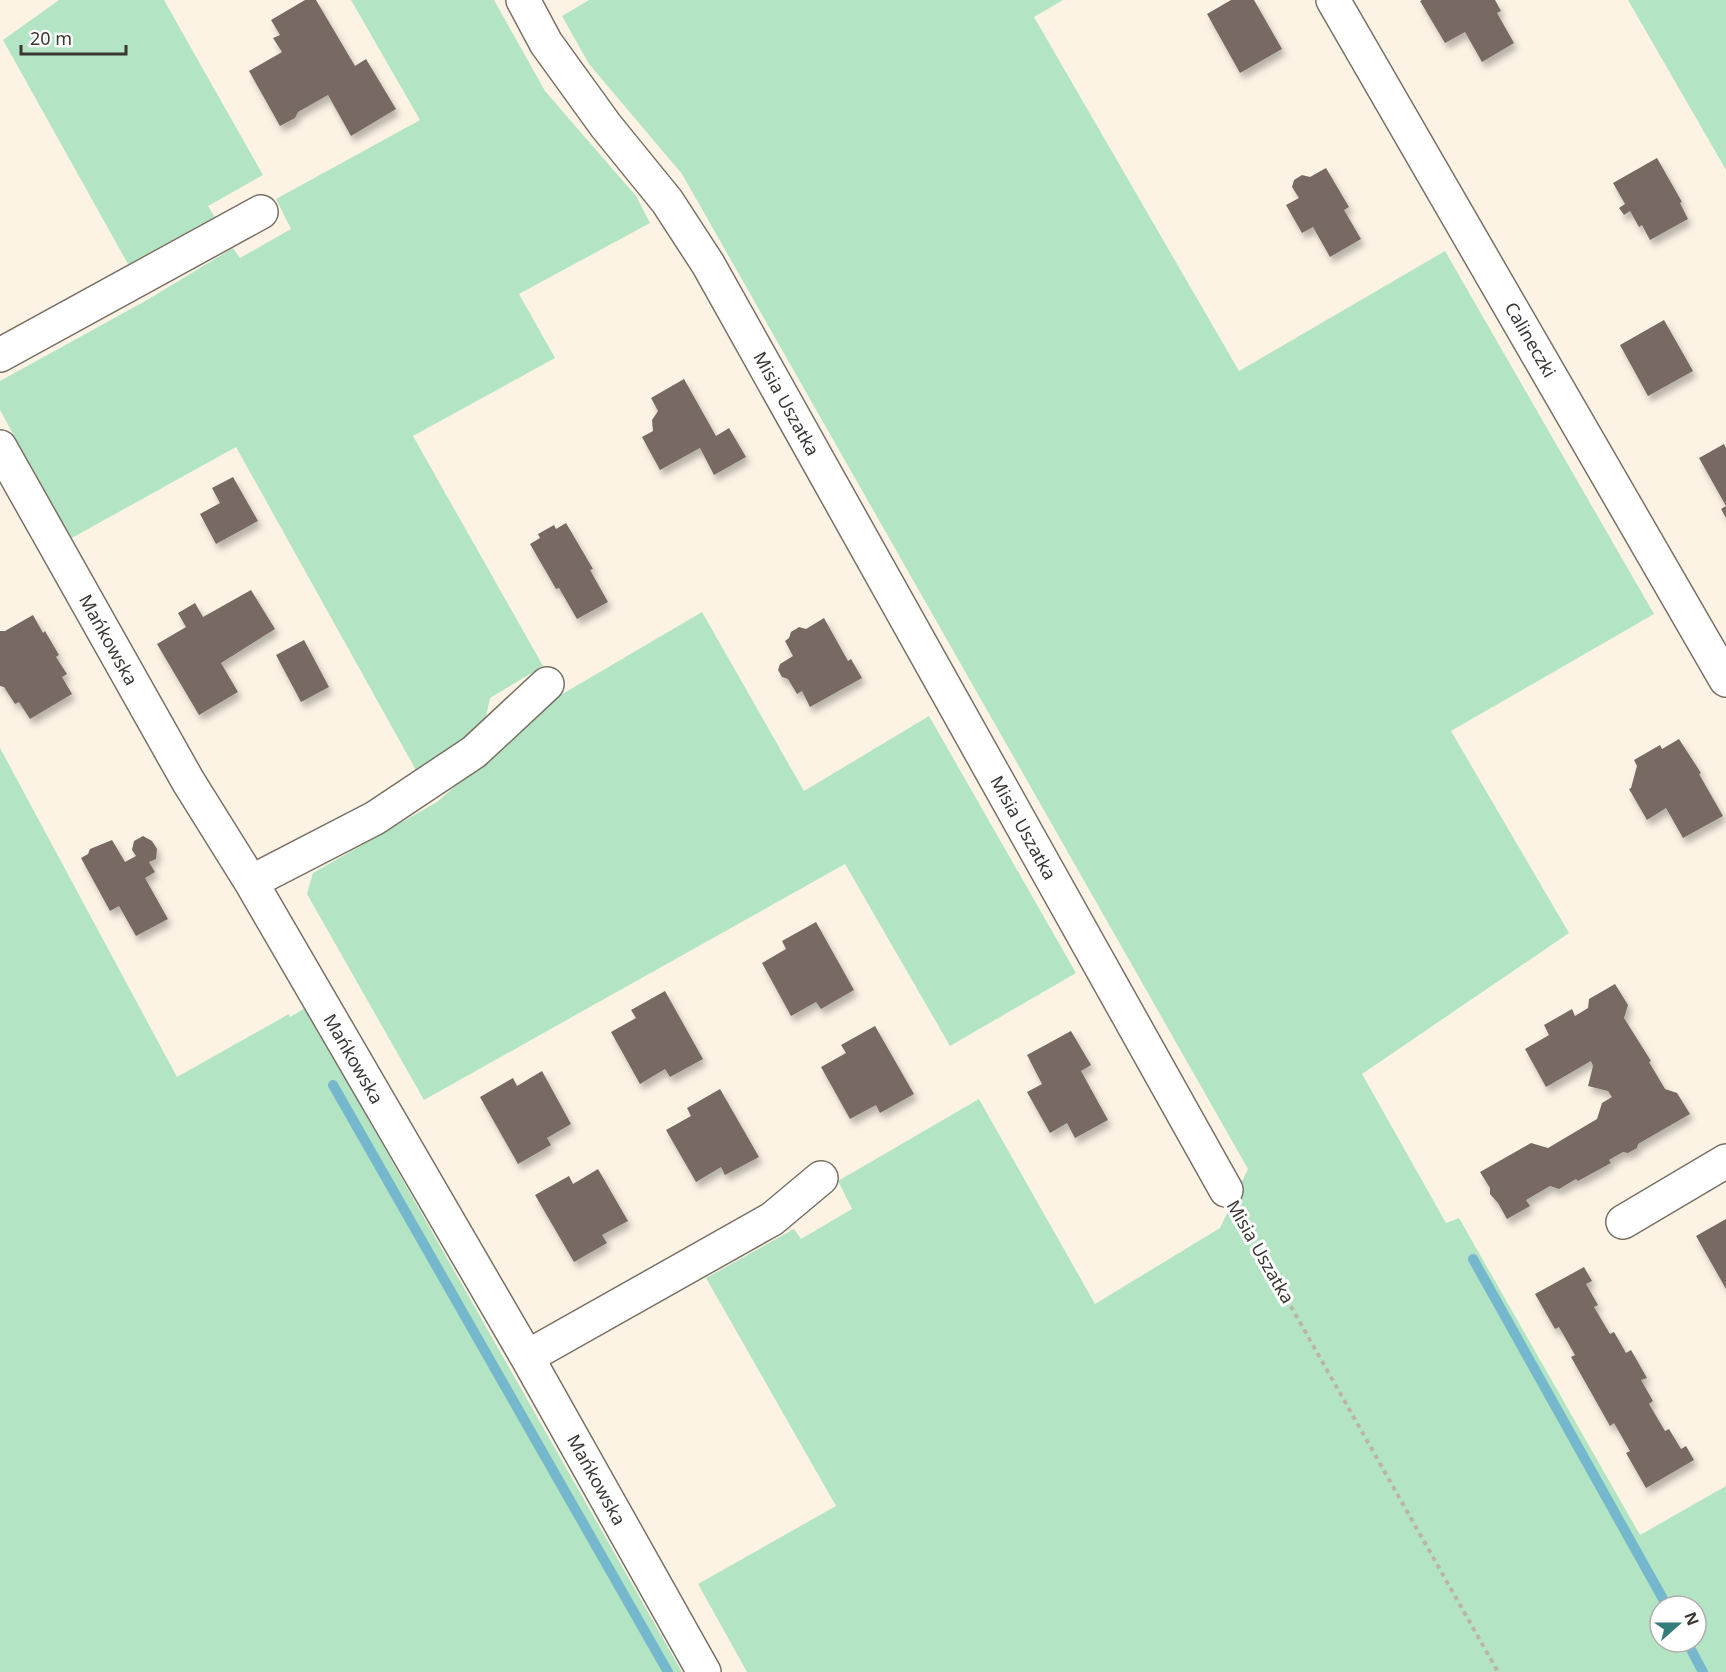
<svg xmlns="http://www.w3.org/2000/svg" width="1726" height="1672" viewBox="0 0 1726 1672" font-family="'Noto Sans',sans-serif">
	<defs>
		<filter id="shadow"><feDropShadow dx="3.5" dy="6" stdDeviation="3" flood-color="#0004"/></filter>
	</defs>
	<rect width="100%" height="100%" fill="#fcf3e5"/>
	<path fill="#b3e5c4" fill-rule="evenodd" d="M59,0H164L263,175L208,206L215,217L128,264L3,40Z
		M351,0H494L545,91L636,196L650,223L519,294L555,358L413,436L543,666L490,698L482,734L417,772L236,447L70,539L0,410V381L147,300L233,248L240,258L291,229L276,199L420,120Z
		M589,0H1063L1034,17L1239,371L1445,251L1654,614L1451,731L1569,933L1362,1074L1446,1223L1459,1218L1640,1535L1726,1486V1672H747L698,1584L836,1506L706,1278L794,1229L801,1239L852,1209L838,1181L979,1099L1095,1304L1220,1228L1248,1169L682,174L589,64L562,16ZM1660,1606H1696V1642H1660Z
		M1628,0H1726V170Z
		M702,612L804,791L929,716L1076,973L950,1046L845,864L424,1100L307,894L313,873L437,802L559,696Z
		M0,748L177,1077L289,1014L290,1017L305,1008L682,1672H0Z"/>
	<g fill="none" stroke-linecap="round" stroke-linejoin="round">
		<path stroke="#75b7cd" stroke-width="10" d="M333,1085L668,1672
			M1473,1259L1667,1606
			M1687,1642L1703,1672"/>
	</g>
	<path fill="#786a63" filter="url(#shadow)" d="M305,0H316L355,66L366,59L396,109L351,136L328,95L298,112L295,118L280,126L249,71L282,52L273,38L280,35L271,20Z
		M1231,0H1254L1282,49L1240,73L1207,14Z
		M1422,0H1495L1501,11L1497,13L1514,43L1482,62L1465,32L1445,43L1420,1Z
		M1657,158L1682,202L1680,203L1688,219L1650,240L1642,225L1639,227L1630,211L1624,215L1619,208L1625,204L1613,183Z
		M1326,168L1349,207L1344,210L1361,239L1330,257L1313,227L1302,233L1286,205L1299,198L1292,187L1294,180L1302,175L1310,177Z
		M1664,320L1693,371L1648,396L1620,345Z
		M684,379L716,436L729,428L746,457L714,475L700,448L660,470L642,437L653,431L652,420L658,411L651,398Z
		M1724,444L1726,448V518L1721,509L1726,506L1699,458Z
		M233,477L258,521L216,544L200,514L220,503L212,488Z
		M566,523L593,569L590,570L608,602L577,619L559,588L556,589L530,544L540,538L538,534L554,525L556,529Z
		M251,590L275,629L221,663L238,692L199,715L157,644L186,627L178,613L195,603L203,617Z
		M33,615L43,633L45,631L59,655L56,657L67,674L62,677L72,694L30,719L19,702L15,704L4,687L0,686V631H5Z
		M824,618L848,661L851,659L862,678L810,707L802,691L797,694L788,679L782,677L778,670L780,664L793,656L785,641L789,638L791,632L799,627L806,629Z
		M304,640L329,687L301,702L276,655Z
		M1679,739L1701,773L1699,774L1723,816L1683,838L1666,808L1647,820L1629,789L1631,788L1637,766L1634,760L1660,745L1662,749Z
		M143,836L152,841L157,849L156,859L149,862L155,872L145,878L168,919L136,936L119,906L110,911L81,858L88,854L90,849L112,840L125,862L136,856L132,850L134,841Z
		M816,922L854,990L821,1009L816,1002L791,1016L762,963L786,949L782,941Z
		M1615,984L1628,1005L1624,1018L1651,1061L1649,1062L1665,1089L1677,1093L1690,1114L1638,1144L1637,1148L1628,1153L1623,1152L1609,1160L1611,1163L1578,1181L1576,1179L1559,1189L1550,1186L1526,1200L1530,1206L1507,1219L1498,1203L1490,1194V1188L1480,1172L1531,1143L1548,1148L1597,1119L1602,1103L1612,1097L1608,1091L1588,1086L1593,1066L1591,1061L1546,1087L1525,1049L1549,1035L1544,1025L1572,1009L1575,1016L1588,1008L1589,999Z
		M665,991L703,1059L670,1077L665,1069L640,1084L611,1032L636,1018L631,1010Z
		M875,1026L914,1094L880,1113L876,1105L850,1119L821,1067L846,1053L841,1045Z
		M1071,1031L1091,1065L1081,1071L1108,1120L1075,1138L1067,1123L1050,1133L1027,1092L1042,1084L1027,1055Z
		M542,1071L571,1124L547,1138L551,1145L518,1164L480,1097L513,1078L517,1086Z
		M720,1089L759,1157L725,1175L721,1167L696,1182L666,1130L691,1116L687,1108Z
		M598,1169L628,1221L602,1235L607,1243L574,1262L535,1195L569,1176L573,1184Z
		M1726,1219V1289L1696,1236Z
		M1584,1267L1592,1281L1586,1284L1598,1305L1594,1307L1610,1334L1614,1332L1626,1353L1631,1350L1647,1378L1641,1380L1653,1401L1649,1404L1665,1431L1669,1429L1681,1449L1686,1446L1694,1460L1646,1488L1626,1453L1630,1451L1614,1423L1610,1426L1571,1357L1575,1355L1559,1327L1555,1329L1535,1294Z"/>
	<g fill="none" stroke-linecap="round" stroke-linejoin="round">
		<defs>
			<path id="minor" d="M523,0L546,43L606,126L667,201L708,264L1226,1190
				M1333,0L1726,680
				M0,355L261,212
				M0,447L188,781L251,882L527,1357L704,1672
				M251,882L375,818L474,752L547,684
				M1623,1222L1726,1161
				M527,1357L772,1219L821,1178"/>
		</defs>
		<use href="#minor" stroke="#797165" stroke-width="36"/>
		<path stroke="#bbb4a9" stroke-width="4" stroke-dasharray="4.5 4.5" stroke-linecap="butt" d="M1242,1220L1498,1672"/>
		<use href="#minor" stroke="#fff" stroke-width="33"/>
	</g>
	<g text-anchor="middle" stroke-width="6" stroke-linejoin="round" paint-order="stroke">
		<g font-size="18" fill="#3b3732" stroke="#fff">
			<text transform="translate(1530 340) rotate(60)" y="6">Calineczki</text>
			<text transform="translate(786 404) rotate(61)" y="6">Misia Uszatka</text>
			<text transform="translate(108 640) rotate(61)" y="6">Mańkowska</text>
			<text transform="translate(1023 828) rotate(61)" y="6">Misia Uszatka</text>
			<text transform="translate(353 1059) rotate(60)" y="6">Mańkowska</text>
			<text transform="translate(1260 1252) rotate(60)" y="6">Misia Uszatka</text>
			<text transform="translate(596 1480) rotate(61)" y="6">Mańkowska</text>
		</g>
	</g>
	<g transform="translate(1678 1624) rotate(69)"><circle r="28" fill="#ffffff" stroke="#b1afad" stroke-width="1.5"/>
	<path d="M0-4.5L10 22L0 15L-10 22Z" fill="#337c79"/>
	<text y="-9" font-size="16" font-weight="bold" text-anchor="middle" fill="#3b3732">N</text>
	</g>
	<path d="M21 45v9h105v-9" fill="none" stroke="#3b3732" stroke-width="3"/>
	<text x="30" y="45" font-size="18" fill="#3b3732" stroke="#ffffff" stroke-width="4.5" paint-order="stroke">20 m</text>
</svg>
